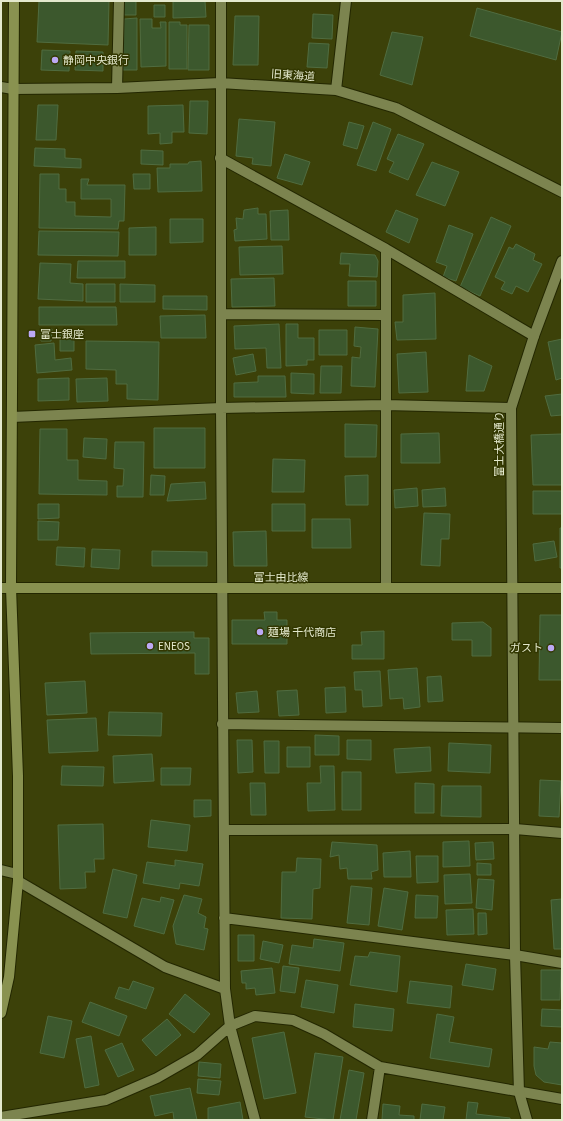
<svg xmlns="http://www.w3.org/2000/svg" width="563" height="1121" viewBox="0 0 563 1121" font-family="'Source Sans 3','Noto Sans JP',sans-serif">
	<rect width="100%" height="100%" fill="#3c4109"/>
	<path fill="#3c582d" stroke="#506c40" d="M39,1H109L108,45L37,42Z
		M124,1H136V15H124Z
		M173,1H205L206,17L173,18Z
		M154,5H165V17H154Z
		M477,8L562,32L556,60L470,36Z
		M313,14L333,15L332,39L312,38Z
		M235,16H259L258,65H233Z
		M137,18V70H123L124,19Z
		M140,19H152V28H161L160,22H166V66L141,67Z
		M169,22H180V25H187V69H169Z
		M189,25H209V70H188Z
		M392,32L423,37L412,85L380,75Z
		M309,43L329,44L327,68L307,67Z
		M42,50L70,51L69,71L41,70Z
		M76,51L103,52V71L75,70Z
		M190,101H208L207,134L189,133Z
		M38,105H58L56,140H36Z
		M183,105L184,132H172V143L160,144V133L148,134V106Z
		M239,119L275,122L271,166L252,164L253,158L236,156Z
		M349,122L364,126L357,149L343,145Z
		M373,122L391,129L376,171L357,165Z
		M398,134L424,144L408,180L389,172L394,162L387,159Z
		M35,148L65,149V158L81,159V168L34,166Z
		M141,150L163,151V165L141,164Z
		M285,154L310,162L302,185L277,178Z
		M201,161L202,191L158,192L157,168H170V164H188L189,162Z
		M432,162L459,172L445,206L416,195Z
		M40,174H59V189H66V202H75V216L111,217V199H81V179H89L87,185H125L124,221H119L118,229L39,228Z
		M133,174H150V189H134Z
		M258,208V214H266L267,239L235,241L234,230L237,229L236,218L243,219L244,210Z
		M288,210L289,240H271L270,211Z
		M396,210L418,219L409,243L386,232Z
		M491,217L511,226L480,296L460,287Z
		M170,219H203V242L170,243Z
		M449,225L473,234L456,281L443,277L447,266L436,262Z
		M156,227V255H129V228Z
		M39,231L119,232L118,256L38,255Z
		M516,244L535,254L533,260L542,264L528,292L516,286L512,294L501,289L505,282L495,277L509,247L513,249Z
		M282,246L283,274L240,275L239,247Z
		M341,253L375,255L378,261L377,277L349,276L350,264H340Z
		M78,261H125V278H77Z
		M40,263L71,264L70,283L83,284V301L38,299Z
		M274,278L275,306L232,307L231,279Z
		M348,281H376V306H348Z
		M86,284H115V302H86Z
		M120,284L155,285V302H120Z
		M435,293L436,339L397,340L395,322H403V295Z
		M163,296H207V310L163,309Z
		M39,307H116L117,325H39Z
		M205,315L206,338H161L160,316Z
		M279,324L281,368H267L266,348L235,349L234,326Z
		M286,324H298V338H314V360H307V365L286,366Z
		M355,327L378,329L375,387L351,386L352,357L360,358L361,347L354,346Z
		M41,329H52L51,341H41Z
		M319,330H347V355H319Z
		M60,333H74V351H60Z
		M562,339V378L556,380L548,342Z
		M86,341L159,342L158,400L127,399V384H116V370L86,369Z
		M54,343L55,360L71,358L72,370L37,373L35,345Z
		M426,352L428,392L399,393L397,354Z
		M253,354L256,371L236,375L233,358Z
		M469,355L492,366L484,391H466Z
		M321,366H342L341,393H320Z
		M291,373L314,374V394L291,393Z
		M258,376H285L286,397H234V383L258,382Z
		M69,378V400L38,401V379Z
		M107,378L108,401L77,402L76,379Z
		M562,394V415L551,416L545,396Z
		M345,424L377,425L376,457H345Z
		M154,428H205V468H154Z
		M40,429H67V460H78V480L107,481V495L39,494Z
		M439,433L440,463H401V434Z
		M562,434V485H533L531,435Z
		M84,438L107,439L106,459L83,457Z
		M115,442H144L143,497H117V486H123L124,469L114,468Z
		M273,459L305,460L304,492H272Z
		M151,475L165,476L164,495H150Z
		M368,475V505H346L345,476Z
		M205,482L206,499L167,501L171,484Z
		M417,488L418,506L395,508L394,490Z
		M445,488L446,506L423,507L422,490Z
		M533,491H562V514H533Z
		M38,504H59V518L38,519Z
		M272,504H305V531H272Z
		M424,513L450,514L449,539H441L440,566L421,565Z
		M312,519H350L351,548H312Z
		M38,521L59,522L58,540H38Z
		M560,528H562V568H560Z
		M266,531L267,566H234L233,532Z
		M554,541L557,557L535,561L533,544Z
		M57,547L85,548L84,567L56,565Z
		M92,549L120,550L119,569L91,567Z
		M152,551L207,552V566H152Z
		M264,612H277V620H287V644H232V620H265Z
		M540,615H562V680H539Z
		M483,622L491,628V656H472V640H452V623Z
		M384,631V659H352V645H362L361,632Z
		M194,632V638H209V674H195V653L91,654L90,633Z
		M417,668L420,707L404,709L403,698L390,699L388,670Z
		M380,671L382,706L363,707L362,690H355L354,672Z
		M441,676L443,701L428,702L427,677Z
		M85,681L87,713L47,715L45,683Z
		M345,687L346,712L326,713L325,688Z
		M297,690L299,715L279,716L277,691Z
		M257,691L259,712L238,713L236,693Z
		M109,712L162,713L161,736L108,735Z
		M96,718L98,751L49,753L47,720Z
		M315,735L339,736V755H315Z
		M237,740H252L253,772L238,773Z
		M347,740H371V760L347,759Z
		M264,741H279V773H265Z
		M449,743L491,745L490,773L448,771Z
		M287,747H310V767H287Z
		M430,747L431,771L396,773L394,749Z
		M152,754L154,781L114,783L113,756Z
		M62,766L104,767L103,786L61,785Z
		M320,766H334L335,810L308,811L307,783H321Z
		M161,768H191L190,785H161Z
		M342,772H361V810H342Z
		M540,780L561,781L559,817L539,816Z
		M250,783H265L266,815H251Z
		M415,783L434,784V813H415Z
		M442,786H481V817L441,816Z
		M194,800H211V816L194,817Z
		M151,820L190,825L187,851L148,847Z
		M103,824L104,859H94L95,872H85L86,888L60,889L58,825Z
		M469,841L470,866L443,867V842Z
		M332,842L377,845L378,870L371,872L372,879H348L347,868L340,869L339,855L330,857Z
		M493,842L494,859L476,860L475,843Z
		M410,851L411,877H384L383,853Z
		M416,856H438V882L417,883Z
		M297,858L321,859L320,888L313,889L312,919L281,918L282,872H296Z
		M175,860L203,864L199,886L180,883L179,889L143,883L147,862L175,866Z
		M477,863L491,864V875H477Z
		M113,869L137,875L127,918L103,913Z
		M470,874L472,903L445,904L444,875Z
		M478,879L494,880L492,910L476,908Z
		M351,886L372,888L369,925L347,923Z
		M384,888L408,892L402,930L378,926Z
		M184,895L202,899L198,913L206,917L204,928L208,929L204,950L176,944L173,926Z
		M416,895L438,896L437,918H415Z
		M161,897L174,900L164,934L134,926L142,898L160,902Z
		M562,899V949H554L551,900Z
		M473,909L474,934L447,935L446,910Z
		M478,913H486L487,934L478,935Z
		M238,935H254V961H238Z
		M314,939L344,943L340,971L289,964L292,945L313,948Z
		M263,941L283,945L279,963L260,959Z
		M370,952L400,956L397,992L350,985L355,956L368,957Z
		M466,964L496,969L493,990L462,985Z
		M283,966L299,968L295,993L280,991Z
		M272,968L275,993L256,995L255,988L246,989V983H242L241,971Z
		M541,970H561L560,1000H541Z
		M306,980L338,985L334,1013L301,1007Z
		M133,981L154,988L146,1009L115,998L119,987L129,990Z
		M410,981L452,986L450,1008L407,1003Z
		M185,994L210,1014L194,1033L169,1014Z
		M90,1002L127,1016L119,1036L82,1022Z
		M355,1004L394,1009L392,1031L353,1027Z
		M542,1009L562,1010V1027L541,1026Z
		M437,1014L454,1017L449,1042L492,1049L489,1067L430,1058Z
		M48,1016L72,1021L64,1058L40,1053Z
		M167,1019L181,1035L156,1056L142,1040Z
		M284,1032L296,1093L264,1099L252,1038Z
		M91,1036L99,1085L85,1088L76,1039Z
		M550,1042L562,1043V1085L544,1082L536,1075L534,1066V1047L548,1049Z
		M122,1043L134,1070L118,1077L105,1050Z
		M315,1053L343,1057L333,1120L305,1117Z
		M199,1062L221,1064L220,1078L198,1076Z
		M349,1070L364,1073L356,1120H340Z
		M198,1079L221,1081L219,1095L197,1093Z
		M190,1088L197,1120H174L173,1112L155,1116L150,1096Z
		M240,1102L243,1120H208V1108Z
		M468,1102L478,1103L476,1114L510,1118V1120H466Z
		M383,1104L400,1106L399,1115L414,1116V1120H382Z
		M422,1104L445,1107L443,1120H420Z"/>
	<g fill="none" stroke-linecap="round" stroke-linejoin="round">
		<defs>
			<path id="minor" d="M221,1V408L225,989L230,1026L255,1120
				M1,87L13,89L117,88L220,83L336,90L396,108L562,192
				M117,88L119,1
				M336,90L346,1
				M220,158L386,249L534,336
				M221,314L385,315
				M12,417L221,408L385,405L511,408
				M386,588V249
				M222,724L562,728
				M224,830L515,829L562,833
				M1,870L17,874
				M18,881L165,967L225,989
				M224,918L515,955L562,963
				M1,1117L106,1100L157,1078L197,1055L230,1026L255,1016L293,1020L324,1034L380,1067L562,1099
				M372,1120L380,1067"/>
			<path id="tertiary" d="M527,1120L519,1092L515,955L511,408L534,336L562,261"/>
			<path id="secondary" d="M1,588H562
				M1,1013L9,977L18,881V776L11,588L14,1"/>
		</defs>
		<use href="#minor" stroke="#232700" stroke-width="12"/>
		<use href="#tertiary" stroke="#232700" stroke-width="12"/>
		<use href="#secondary" stroke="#232700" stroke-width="12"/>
		<use href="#minor" stroke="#7c844f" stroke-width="10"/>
		<use href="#tertiary" stroke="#7c844f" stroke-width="10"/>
		<use href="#secondary" stroke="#899250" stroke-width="10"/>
	</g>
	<g fill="#bca9f5" stroke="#323700" stroke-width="1.5">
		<circle cx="55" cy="60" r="4"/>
		<rect x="28" y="330" width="8" height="8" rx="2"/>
		<circle cx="260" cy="632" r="4"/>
		<circle cx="150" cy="646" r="4"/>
		<circle cx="551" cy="648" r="4"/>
	</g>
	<g text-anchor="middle" stroke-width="3" stroke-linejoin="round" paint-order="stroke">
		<g font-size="11" fill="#e4e9cd" stroke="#323700" text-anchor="start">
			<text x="63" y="64">静岡中央銀行</text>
			<text x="40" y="338">富士銀座</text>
			<text x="268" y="636">麺場 千代商店</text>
			<text x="158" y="650">ENEOS</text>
			<text x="543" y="652" text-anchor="end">ガスト</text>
		</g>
		<g font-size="11" fill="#e4e9cd" stroke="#323700">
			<text transform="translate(293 75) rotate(4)" y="4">旧東海道</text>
			<text transform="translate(499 444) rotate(-90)" y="4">富士大橋通り</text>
			<text x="281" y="581">富士由比線</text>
		</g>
	</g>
	<rect width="563" height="1121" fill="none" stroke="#e4e9cd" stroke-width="4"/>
</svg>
